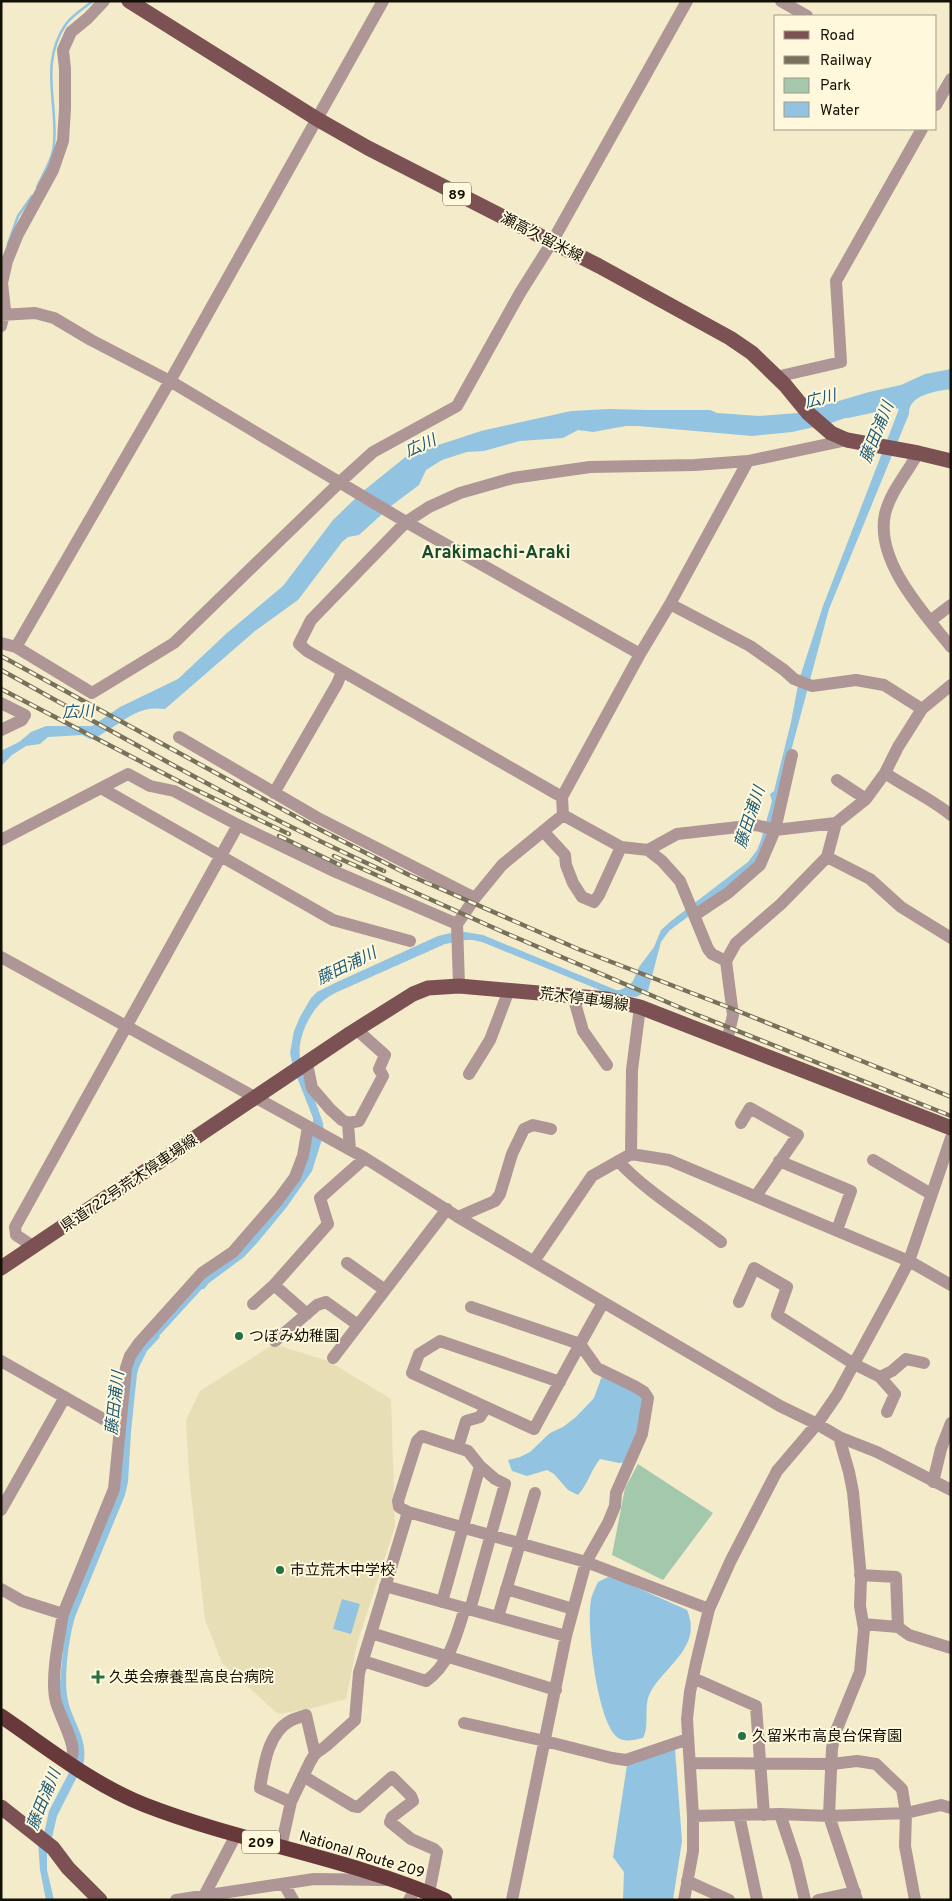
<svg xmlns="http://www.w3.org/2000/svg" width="952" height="1901" viewBox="0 0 952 1901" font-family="Overpass,'Noto Sans JP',sans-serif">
	<rect width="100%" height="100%" fill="#f3ebc9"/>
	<path fill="#e8deb5" d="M274,1344L328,1361L391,1399L395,1526L357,1644L346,1699L313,1708L278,1714L222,1663L205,1620L189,1475L186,1420L200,1391Z"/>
	<path fill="#a3c8ac" d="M638,1464L713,1513L663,1580L612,1555L625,1488Z"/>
	<path fill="#92c4e1" d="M951,369V389C936,391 908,395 909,414L829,609L771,826L758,859L746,873L669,931L661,942L648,991L636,997L612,995L482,942L473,940H466L445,944L335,993C328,997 322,1001 317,1007C304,1023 293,1051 304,1070L323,1123L324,1133L312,1171L286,1208L257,1243L244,1257L209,1283L204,1289H202L159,1336L160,1337L147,1351L139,1367L137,1374L131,1432L128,1482L125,1495L75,1617C69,1637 64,1674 67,1695C70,1720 90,1738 83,1765L57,1816L51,1842L47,1850V1870L54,1900H46L40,1870L38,1841L44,1834L49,1811L75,1761L59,1694L66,1615L116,1496L129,1370L141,1345L289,1190L313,1125V1118L293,1067L290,1053L294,1031L300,1017L311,998L317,992L335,983L438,936L459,931L483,935L616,990H620L628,986L633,981L639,967L654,947L661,930L671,921L748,862L757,850L761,840L772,801L770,794L774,791L791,722L799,680L823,606L899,409L895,408L848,418H845L828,424L792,432L752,436L638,426H626L593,432L578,430L563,438L520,441L484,451L467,452L442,460L426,470L419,485L391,506L359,535L348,537L342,542L298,600L255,631L165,709C141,706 132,715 113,727C107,731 102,733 97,738L90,739L82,735L48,737L40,744L26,746L12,755L1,766V751L19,742L31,732L46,726H92L120,707L178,679L227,633L283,586L333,520L362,492L408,455L481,431L571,411L609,409L647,410H710L717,413L759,416L798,413L869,392L901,385L925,374Z
		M602,1376L643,1393L642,1420L626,1462L619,1463L600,1459C591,1470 588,1484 578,1495L568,1490L554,1474L547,1470L527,1476L512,1471L508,1460L520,1457L530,1452L550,1433L563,1427L576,1417L594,1398Z
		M608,1577L622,1581L687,1610C703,1647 665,1665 650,1693C643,1707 650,1725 643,1738C634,1740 624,1743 617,1737C597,1721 586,1625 591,1600C592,1594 596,1587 598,1582Z
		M342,1599L360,1604L351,1634L333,1629Z
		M675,1749L682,1841L673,1900H623L624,1872L613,1857L627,1765Z"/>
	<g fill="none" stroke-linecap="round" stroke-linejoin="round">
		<path stroke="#92c4e1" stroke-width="2.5" d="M37,187C43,174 53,159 54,144C58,103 39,63 66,24C73,15 84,8 93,1
			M8,244L18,216L32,196"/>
		<path stroke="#af9696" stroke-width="12" d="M781,1L807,16
			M936,105L951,79
			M1,315L35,313L54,318L91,340L170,381L406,522L640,654
			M1,326L5,310L2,283L7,261L18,234L53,170L63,141L65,109V69L63,50L71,32L88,18L104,1
			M776,377L841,362L836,281L922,129
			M918,453C908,472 890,492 885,514C875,561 923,612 951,647
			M670,604L750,646L784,670L794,679L812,686L856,680L884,685L922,709
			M930,621L951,605
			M1,643L16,647L92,693L174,643L340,482L373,452L457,406L520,293L552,242L687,1
			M16,647L170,381L383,1
			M1,703L25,715L22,720L1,730
			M179,737L316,817L475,898
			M885,773C907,788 930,798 951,815
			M837,780L866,799
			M101,788L333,920L410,941
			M274,793L337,684L342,672
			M562,797L307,651L299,644L311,620L406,522L429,507L460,493L513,478L590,467L695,465L748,461L847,440
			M563,815L562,797L640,654L670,604L748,461
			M563,815L621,847L648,850L662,861L680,881L708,949L712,954L726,961
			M543,831L565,855L566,865L573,883L582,897L594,902L599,895L621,847
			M1,840L128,774L150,786L174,791L238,825L336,872L457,924
			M648,850L677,834L756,825L775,830L836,823L866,799L885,773L898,747L922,709L951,685
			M827,857L870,879L901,907L951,938
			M695,915L728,893L760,865L775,830L792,755
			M1,957L365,1158L458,1217L780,1406L817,1424L839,1437L877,1452L951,1490
			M459,986L457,924L475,898L502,865L563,815
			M573,996L583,1031L607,1065
			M727,1041L733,1015L726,961L736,943L781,904L827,857L836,823
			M307,1064L312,1088L330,1109L342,1120L348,1123L359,1121L383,1076L379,1069L385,1055L357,1030
			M469,1074L490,1040L509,990
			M348,1123L350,1150
			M741,1123L750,1108L798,1135L756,1196
			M631,1154L632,1070L640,1007
			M873,1160L931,1194
			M618,1161C648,1193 686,1215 721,1242
			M779,1161L851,1191L837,1230
			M458,1217L495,1201L500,1194L512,1154L524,1129L533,1125L551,1129
			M34,1247L16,1235L15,1227L238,825
			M534,1261L592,1176L631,1154L669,1160L909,1261L951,1285
			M347,1263L385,1290
			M274,1285L307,1314
			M739,1302L754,1268L787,1287L777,1315L854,1364L880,1377L892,1371L906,1359L924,1363
			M253,1304L274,1285L328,1224L320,1198L365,1158
			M471,1307L580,1344L597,1368L634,1386L644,1392L648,1398L642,1434L616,1493L615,1506L608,1523L586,1562L566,1636L512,1900
			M275,1341L317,1305L326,1302L358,1325
			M333,1358L447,1209
			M1,1361L119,1428
			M880,1377L895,1394L887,1412
			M560,1382L440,1341L419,1354L412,1373L534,1429C557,1387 579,1345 603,1303
			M839,1437L849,1472L853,1492L861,1578L860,1606L864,1629L860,1672L836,1731L832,1748L829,1816L857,1900
			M458,1447L466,1421L480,1417L486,1407
			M933,1482L941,1449L951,1423
			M1,1510L65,1397
			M408,1512L399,1507L398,1501L417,1441L422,1436L468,1451L480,1466L495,1479L505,1484L470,1610
			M860,1575L896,1577L898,1627
			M385,1586L566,1636
			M1,1589L22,1601L63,1614
			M506,1589L573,1609
			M442,1602L480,1466
			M498,1617L535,1493
			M863,1624L898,1627L909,1635L951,1648
			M371,1633L556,1690
			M363,1661L426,1681C450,1664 456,1636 465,1608
			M693,1678L756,1706L764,1815
			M464,1723L545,1741L612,1758L626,1760L688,1739
			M67,1762C69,1760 71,1759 72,1756C77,1745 59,1715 56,1702C50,1680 59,1637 63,1614L114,1489L126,1368L130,1356L139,1343L202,1273L233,1252L278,1200L295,1177L303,1156L308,1127
			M690,1763L832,1764L857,1761L876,1764L902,1789L906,1813L905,1846L915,1900
			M303,1776L353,1806L358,1807L392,1777L411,1796L413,1801L392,1817L390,1822L411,1839L434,1849L437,1852L429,1893
			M291,1802L260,1788C264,1765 268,1733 290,1721C295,1718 301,1717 306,1715L315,1754
			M780,1814L796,1862L805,1900
			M739,1815L757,1900
			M693,1816L780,1814L829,1816L906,1813L941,1805L951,1808
			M281,1847L291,1802L310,1762L315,1754L326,1746L355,1720L359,1673L408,1512L586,1562L709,1609
			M687,1881L729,1900
			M284,1884L293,1900
			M176,1900L314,1879L385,1880
			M204,1900L205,1894L236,1835
			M409,1900L416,1888
			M684,1900L693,1851V1816L687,1719L690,1692L696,1663L709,1609L731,1560L777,1471L817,1424L837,1395L893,1292L909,1261L951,1138
			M818,1900L855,1892"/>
		<path stroke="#7b5153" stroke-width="15" d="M129,1L317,119L368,148L599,266L730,338L752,353L785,385L808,413L831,433L847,440L918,453L951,461
			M1,1268L351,1033L413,994L428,988L459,986L573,996L607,999L640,1007L951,1128
			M1,1807L53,1848L68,1868L100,1900"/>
		<path stroke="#68393b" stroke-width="15" d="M1,1716C48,1748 92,1784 145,1805C243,1843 349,1858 445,1900"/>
		<defs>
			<path id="rail" d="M1,656L315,827L409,875L578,949L733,1009L951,1097
				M1,670C128,740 252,812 384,871
				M1,689L190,787L289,834
				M279,836L340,865
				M334,856L503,932L695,1014L951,1116"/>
		</defs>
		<use href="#rail" stroke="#77715c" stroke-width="4.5"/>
		<use href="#rail" stroke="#fff8dd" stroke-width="2.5" stroke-dasharray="8" stroke-linecap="butt"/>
	</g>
	<g fill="#227243" stroke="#fff8dd" stroke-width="2">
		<circle cx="239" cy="1336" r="5"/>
		<circle cx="280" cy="1570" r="5"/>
		<path d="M95.5 1669.5h5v5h5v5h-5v5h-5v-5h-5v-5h5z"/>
		<circle cx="742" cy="1736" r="5"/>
	</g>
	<g text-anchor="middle" stroke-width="4" stroke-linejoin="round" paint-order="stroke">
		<g fill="#fff8dd" stroke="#5a5646" stroke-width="1">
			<rect x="443" y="182.5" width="28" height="23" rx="4"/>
			<rect x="242" y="1830.5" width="38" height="23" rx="4"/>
		</g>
		<g font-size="14" font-weight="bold" fill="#131005">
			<text x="457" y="199">89</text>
			<text x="261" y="1847">209</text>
		</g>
		<g font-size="15" fill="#131005" stroke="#fff8dd">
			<text transform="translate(542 237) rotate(27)" y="5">瀬高久留米線</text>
			<text transform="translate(584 999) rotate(8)" y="5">荒木停車場線</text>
			<text transform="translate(129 1183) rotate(-34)" y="5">県道722号荒木停車場線</text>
			<text transform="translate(362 1854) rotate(17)" y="5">National Route 209</text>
		</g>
		<g font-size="15" fill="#131005" stroke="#fff8dd" text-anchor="start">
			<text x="249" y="1341">つぼみ幼稚園</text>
			<text x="290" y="1575">市立荒木中学校</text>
			<text x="109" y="1682">久英会療養型高良台病院</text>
			<text x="752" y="1741">久留米市高良台保育園</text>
		</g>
		<g font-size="16" font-style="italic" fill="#1e5b78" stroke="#fff8dd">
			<text transform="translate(820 398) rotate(-14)" y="6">広川</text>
			<text transform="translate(876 432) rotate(-68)" y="6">藤田浦川</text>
			<text transform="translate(420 445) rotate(-24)" y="6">広川</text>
			<text transform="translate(78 711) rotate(-3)" y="6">広川</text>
			<text transform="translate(749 817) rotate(-72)" y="6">藤田浦川</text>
			<text transform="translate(346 965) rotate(-26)" y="6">藤田浦川</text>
			<text transform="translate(114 1403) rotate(-84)" y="6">藤田浦川</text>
			<text transform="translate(43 1799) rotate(-68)" y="6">藤田浦川</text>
		</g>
		<g font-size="18" font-weight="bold" fill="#174d2d" stroke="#fff8dd">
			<text x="496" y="558">Arakimachi-Araki</text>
		</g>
	</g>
	<rect width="952" height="1901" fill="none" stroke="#131005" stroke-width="5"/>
	<rect x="774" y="15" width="162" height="115" fill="#fff8dd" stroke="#a19b87"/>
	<rect x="784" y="31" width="25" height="8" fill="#7b5153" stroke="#a19b87"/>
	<text x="820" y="40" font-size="15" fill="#131005">Road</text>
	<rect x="784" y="56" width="25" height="8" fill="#77715c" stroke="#a19b87"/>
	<text x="820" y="65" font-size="15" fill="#131005">Railway</text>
	<rect x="784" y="78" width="25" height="15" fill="#a3c8ac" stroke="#a19b87"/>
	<text x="820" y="90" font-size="15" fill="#131005">Park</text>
	<rect x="784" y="102" width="25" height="15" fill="#92c4e1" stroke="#a19b87"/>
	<text x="820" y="115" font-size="15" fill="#131005">Water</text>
</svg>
